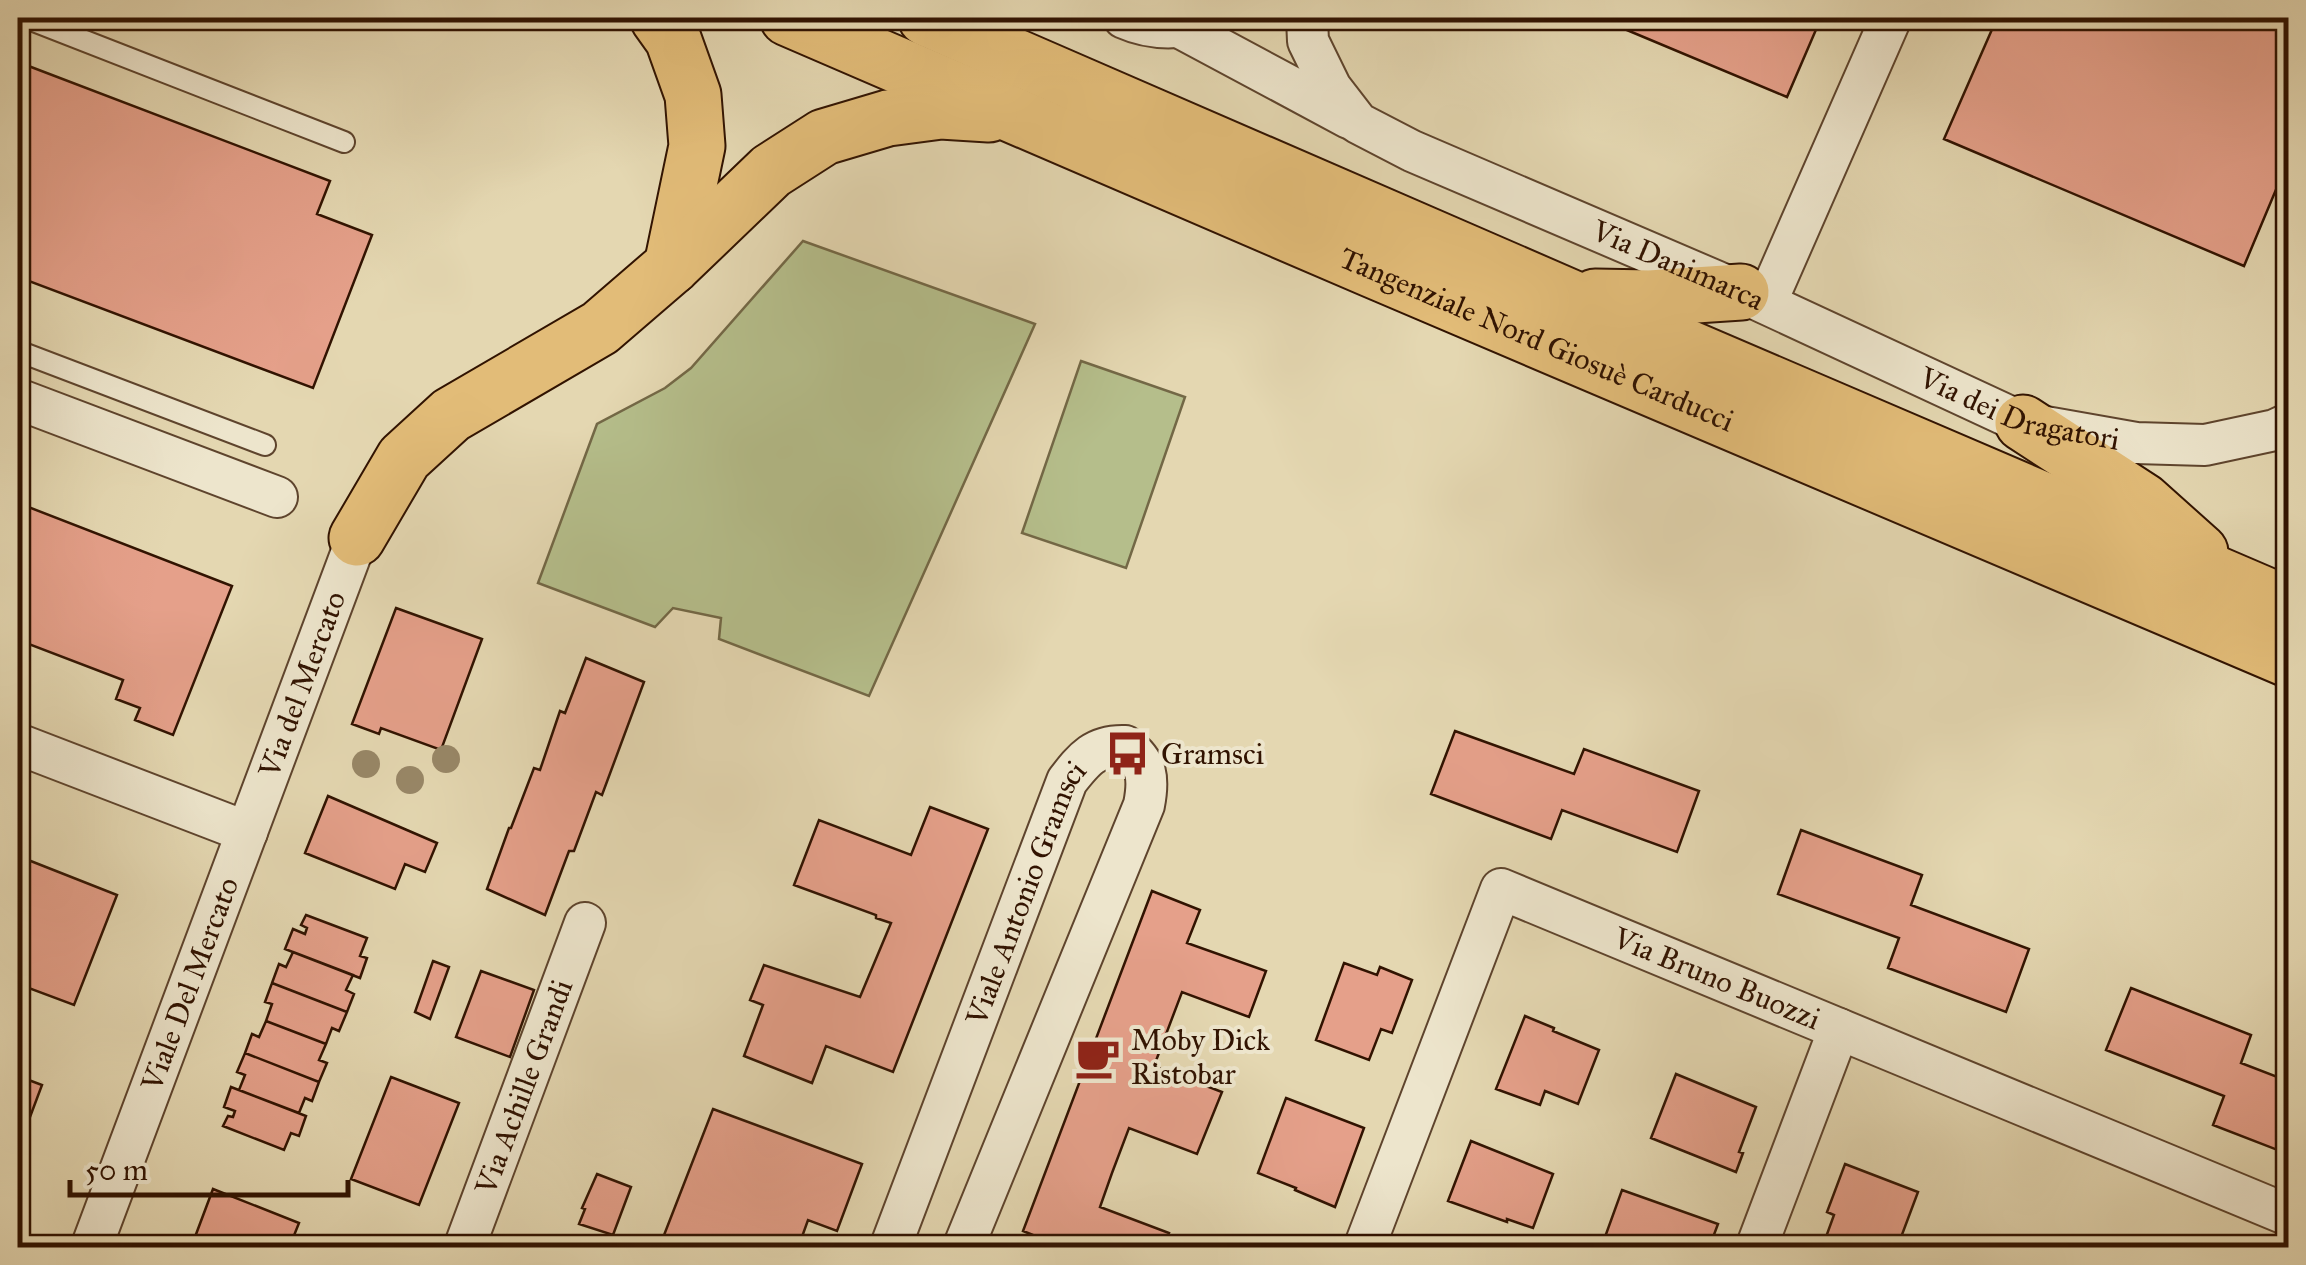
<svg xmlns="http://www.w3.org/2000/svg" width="2306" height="1265" viewBox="0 0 2306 1265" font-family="'IM FELL Great Primer',serif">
	<rect width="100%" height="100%" fill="#e4d7b1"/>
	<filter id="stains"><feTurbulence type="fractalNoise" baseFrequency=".002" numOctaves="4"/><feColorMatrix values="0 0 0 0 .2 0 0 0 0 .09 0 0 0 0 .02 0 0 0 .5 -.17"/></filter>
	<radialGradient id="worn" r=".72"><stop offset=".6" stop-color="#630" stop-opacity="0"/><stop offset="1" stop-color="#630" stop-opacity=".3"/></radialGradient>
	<path fill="#b5be8b" stroke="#736846" stroke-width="2.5" d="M803,241L1035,324L869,696L719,639L721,618L673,608L655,627L538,583L597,424L665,388L691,368Z
		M1081,361L1185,397L1126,568L1022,533Z"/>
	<path fill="#e5a08a" stroke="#311301" stroke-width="2.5" d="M1626,18H1821L1787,97L1622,28Z
		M1997,18H2288V161L2244,266L1944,139Z
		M18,62L330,181L317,214L372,235L313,388L18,277Z
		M18,503L232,586L173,735L135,720L140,708L116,699L123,680L18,640Z
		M396,608L482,639L441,750L381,728L379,734L352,724Z
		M586,658L644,682L602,795L596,792L574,851H569L545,915L487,889L509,828H511L534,768L540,770L560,711L565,713Z
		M1455,731L1574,774L1584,749L1699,791L1677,852L1562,810L1551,839L1431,794Z
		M328,796L437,843L425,872L405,864L395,889L305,853Z
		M930,807L988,829L893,1072L826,1046L812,1083L744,1056L763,1005L750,1000L764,965L860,997L891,923L876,918V915L794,885L819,820L911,855Z
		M1801,830L1922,875L1911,905L2029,949L2006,1012L1888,968L1899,938L1778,894Z
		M18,856L117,895L74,1005L29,988L18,1017Z
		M1152,891L1200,910L1187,943L1266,971L1249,1017L1182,992L1154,1066L1222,1092L1197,1154L1129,1128L1112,1173L1100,1207L1169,1233L1163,1248H1065L1023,1231Z
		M306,915L367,938L360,956L367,958L360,978L285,949L293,929L305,934L307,928L301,925Z
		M293,952L353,975L346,990L354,994L347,1012L272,983L279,964L286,967Z
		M433,961L449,967L430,1019L415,1012Z
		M1344,963L1377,975L1380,967L1412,980L1392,1033L1381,1029L1369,1060L1316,1040Z
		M481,971L534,990L510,1057L456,1037Z
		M272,983L347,1012L339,1031L332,1028L326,1044L266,1021L272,1004L265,1002Z
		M2131,988L2251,1035L2241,1063L2288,1081V1154L2213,1125L2224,1096L2106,1050Z
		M1525,1016L1554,1028L1553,1031L1599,1050L1578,1104L1545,1091L1540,1105L1496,1089Z
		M266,1021L326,1044L319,1060L327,1063L319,1082L245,1053L252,1034L259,1037Z
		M245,1053L319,1082L312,1101L305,1098L299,1113L239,1090L245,1075L237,1072Z
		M1676,1074L1756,1107L1739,1152L1743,1153L1736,1172L1651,1138Z
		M18,1076L42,1085L18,1149Z
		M391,1077L459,1103L419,1205L351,1179Z
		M231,1087L306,1116L299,1136L291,1133L284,1150L223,1126L228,1116L233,1117L235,1111L224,1107Z
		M1286,1098L1364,1128L1335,1207L1295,1190L1296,1188L1258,1173Z
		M713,1109L862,1164L837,1231L808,1220L798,1248H659Z
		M1471,1141L1553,1174L1533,1228L1507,1219V1222L1448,1201Z
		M1845,1164L1918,1192L1897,1248H1822L1834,1215L1827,1212Z
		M597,1174L631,1187L613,1235L579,1224L585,1209L582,1208Z
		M213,1189L299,1223L289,1248H208L209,1244L195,1237Z
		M1622,1190L1718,1224L1709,1248H1601Z"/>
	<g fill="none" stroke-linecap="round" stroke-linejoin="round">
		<defs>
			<path id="service" d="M26,18L344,142
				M18,351L265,445"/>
			<g id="minor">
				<path d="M1124,18C1151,30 1179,30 1208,21"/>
				<path id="s1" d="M1307,18L1308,41L1331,88L1358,123L1412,151L1741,292L2023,423L2136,443L2205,445L2275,430L2288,424"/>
				<path d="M1181,28L1349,118"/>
				<path d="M1766,303L1891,18"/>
				<path d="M18,399L277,497"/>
				<path d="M18,744L247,832"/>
				<path id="s2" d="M91,1248L357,538"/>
				<path id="s3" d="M464,1248L585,923"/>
				<path id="s4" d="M890,1248L1067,781C1084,759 1095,745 1125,746C1148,763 1149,779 1144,805L963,1248"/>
				<path id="s5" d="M1364,1248L1501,889L2288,1215"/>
				<path d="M1756,1248L1839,1029"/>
			</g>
			<g id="trunk">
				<path d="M658,18L673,39L693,95L697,146L672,266"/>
				<path id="s6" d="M788,18L1371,269L2288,659"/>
				<path d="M926,18L1569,297L2288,605"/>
				<path d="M1595,297L1650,298L1741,292"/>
				<path d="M2023,423L2143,501L2200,552"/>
				<path d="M357,538L404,458L451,415L600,328L672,266L771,171L824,137L888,118L941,111L989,114"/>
			</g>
		</defs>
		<use href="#service" stroke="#5e442d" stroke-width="24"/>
		<use href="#minor" stroke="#5e442d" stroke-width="44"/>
		<use href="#trunk" stroke="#311301" stroke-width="59"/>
		<use href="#service" stroke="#ede5cc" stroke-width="20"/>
		<use href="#minor" stroke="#ede5cc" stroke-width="40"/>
		<use href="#trunk" stroke="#e2bc78" stroke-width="55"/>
	</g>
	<g fill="#988767">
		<circle cx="446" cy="759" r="14"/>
		<circle cx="366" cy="764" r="14"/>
		<circle cx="410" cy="780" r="14"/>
	</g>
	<defs>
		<symbol id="bus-bare" viewBox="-9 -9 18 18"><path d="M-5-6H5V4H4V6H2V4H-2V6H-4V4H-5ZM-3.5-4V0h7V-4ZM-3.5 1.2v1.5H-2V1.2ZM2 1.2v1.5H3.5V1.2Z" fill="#8f2418" stroke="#ede5cc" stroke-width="2.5" paint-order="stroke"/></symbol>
		<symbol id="cafe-bare" viewBox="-9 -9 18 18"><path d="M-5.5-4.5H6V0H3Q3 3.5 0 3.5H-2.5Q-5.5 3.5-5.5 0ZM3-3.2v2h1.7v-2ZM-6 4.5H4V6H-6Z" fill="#8f2418" stroke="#ede5cc" stroke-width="2.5" paint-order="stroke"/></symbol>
	</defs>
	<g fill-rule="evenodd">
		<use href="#bus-bare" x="1096" y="722" width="63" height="63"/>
		<use href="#cafe-bare" x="1066" y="1026" width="63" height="63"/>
	</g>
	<g text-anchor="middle" stroke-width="8" stroke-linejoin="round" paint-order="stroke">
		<g font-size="30" fill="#311301" stroke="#ede5cc">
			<text dy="10" stroke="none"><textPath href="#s1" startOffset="470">Via Danimarca</textPath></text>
			<text dy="10" stroke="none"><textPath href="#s6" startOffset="815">Tangenziale Nord Giosuè Carducci</textPath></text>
			<text dy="10" stroke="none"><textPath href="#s1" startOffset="842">Via dei Dragatori</textPath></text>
			<text dy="10" stroke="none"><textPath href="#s2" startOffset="602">Via del Mercato</textPath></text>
			<text dy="10" stroke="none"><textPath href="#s4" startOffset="380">Viale Antonio Gramsci</textPath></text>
			<text dy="10" stroke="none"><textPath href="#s5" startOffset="618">Via Bruno Buozzi</textPath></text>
			<text dy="10" stroke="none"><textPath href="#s2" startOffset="282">Viale Del Mercato</textPath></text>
			<text dy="10" stroke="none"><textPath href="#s3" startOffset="172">Via Achille Grandi</textPath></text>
		</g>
		<g font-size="30" fill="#311301" stroke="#ede5cc" text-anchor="start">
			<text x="1161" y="764">Gramsci</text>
			<text x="1131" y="1050">Moby Dick<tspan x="1131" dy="34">Ristobar</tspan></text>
		</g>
	</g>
	<rect width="2306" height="1265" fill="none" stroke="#e4d7b1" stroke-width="60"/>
	<rect x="20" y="20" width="2266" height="1225" fill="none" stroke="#311301" stroke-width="5"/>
	<rect x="30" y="30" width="2246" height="1205" fill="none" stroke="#311301" stroke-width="2.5"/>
	<path d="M70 1180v15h278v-15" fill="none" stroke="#311301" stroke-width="5"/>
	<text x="85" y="1180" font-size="30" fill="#311301" stroke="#ede5cc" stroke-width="8" paint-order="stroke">50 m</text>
	<rect width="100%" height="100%" filter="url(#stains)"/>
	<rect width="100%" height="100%" fill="url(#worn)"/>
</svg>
